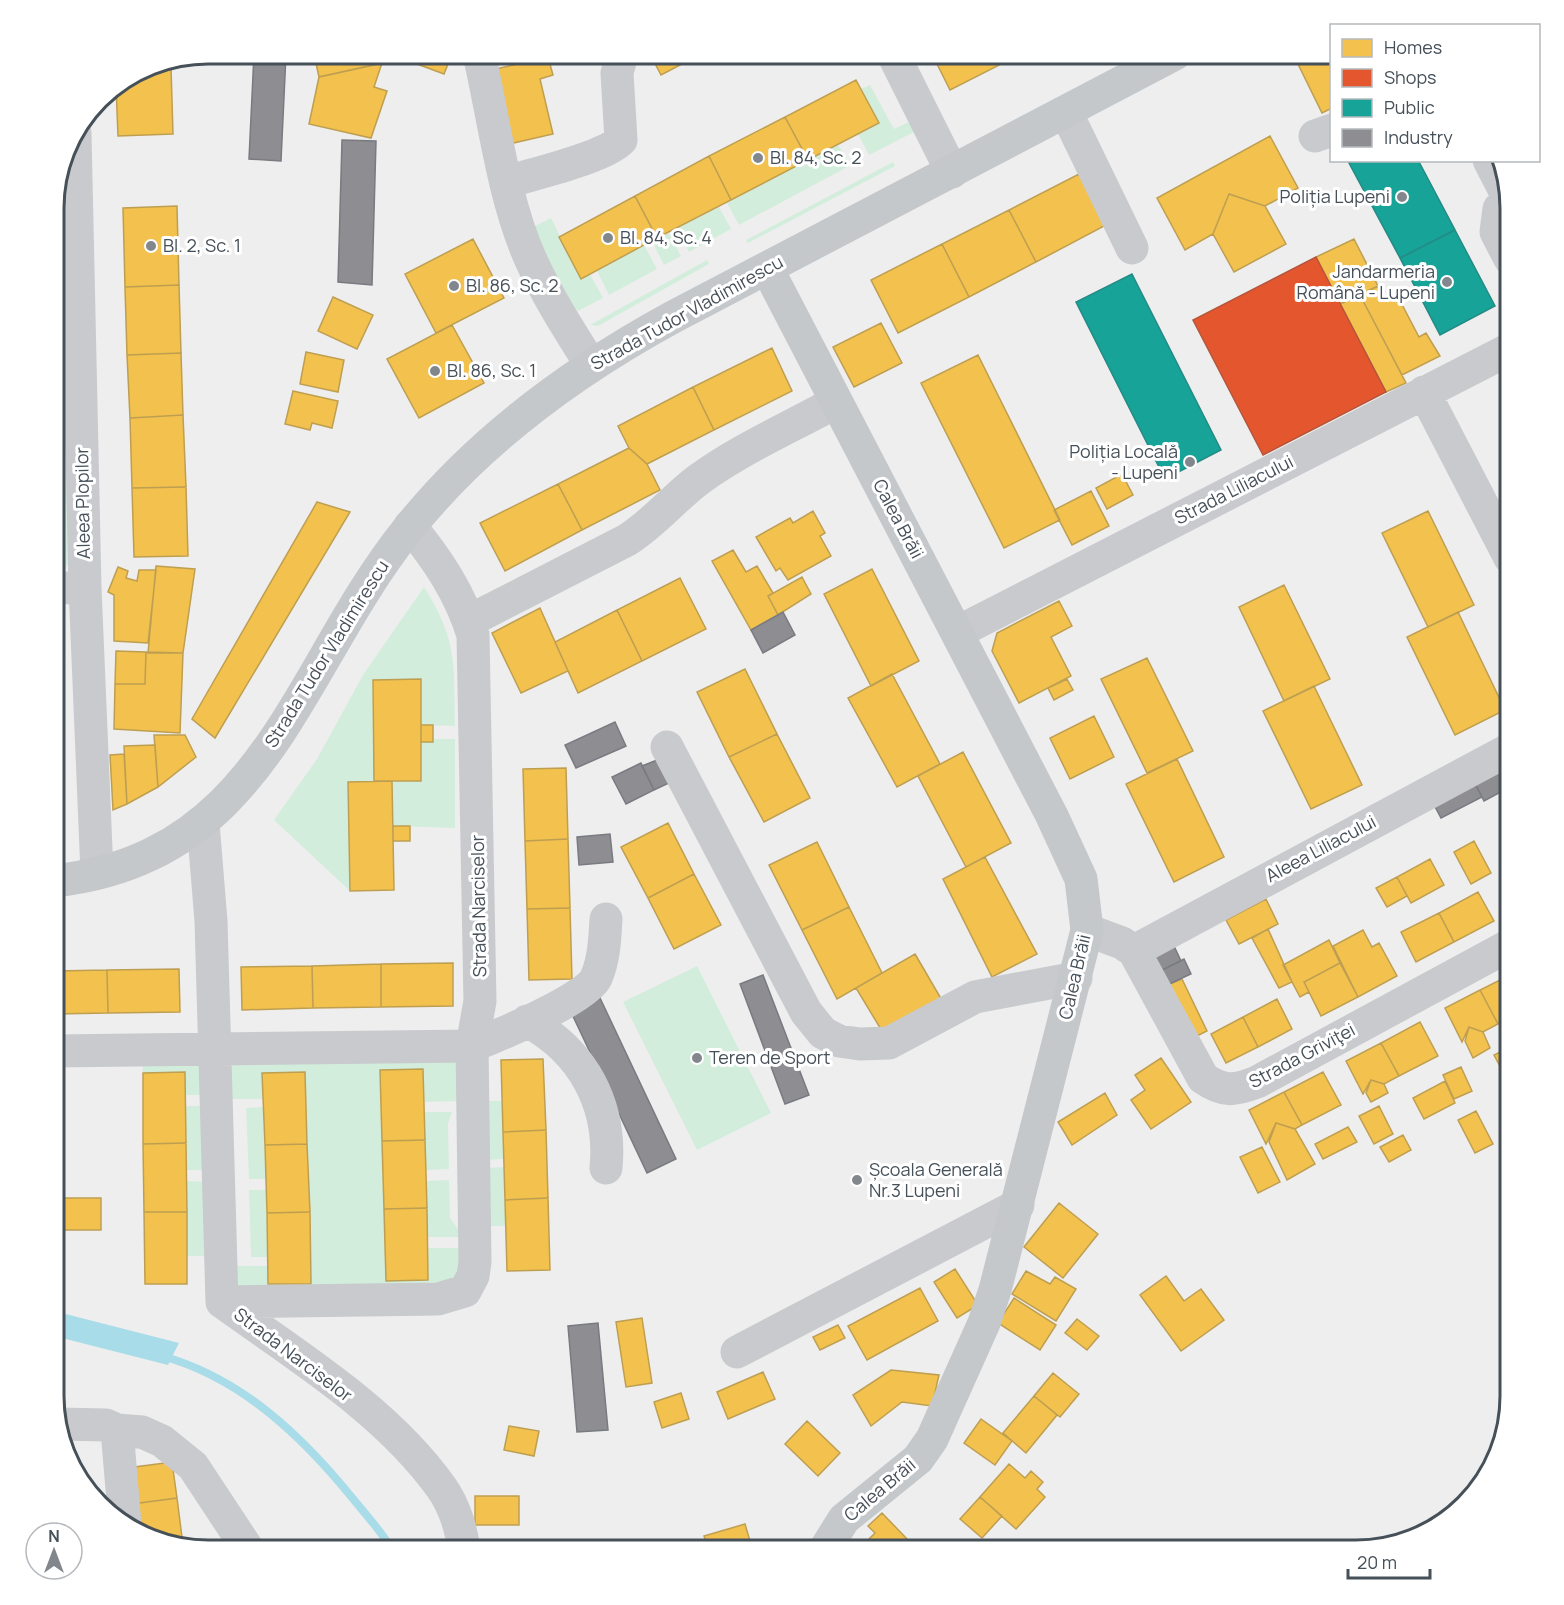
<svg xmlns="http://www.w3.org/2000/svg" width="1564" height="1605" viewBox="0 0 1564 1605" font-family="Manrope,sans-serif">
	<rect width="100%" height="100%" fill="#efeeee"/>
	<path fill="#d3eddc" d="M870,85L894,129L911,121L916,131L869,155L858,134L879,123L861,89Z
		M838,145L851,165L739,225L727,203Z
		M893,162L895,166L748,243L746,240Z
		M719,207L731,229L689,252L677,228Z
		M551,218L581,279L590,274L603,298L578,311L558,288L535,226Z
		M669,233L681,256L664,265L652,241Z
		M644,245L657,269L609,295L597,271Z
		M707,260L709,264L598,326L590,325Z
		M54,392H71L70,560L62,575L54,579Z
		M424,587C458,641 454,665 455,726L421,725L373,680L374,781L348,782L350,891L274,820L317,759L363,675Z
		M433,739H455V828L393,826L392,782L421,781V742Z
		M697,966L771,1113L697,1150L623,1002Z
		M142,1060H199L208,1095H186L185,1072L143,1073Z
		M453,1060L457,1063L461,1101L423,1102L422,1069L380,1070L386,1281L428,1280V1248H464L459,1281L238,1294L232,1266H268L269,1284L311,1283L305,1073L263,1099H227L231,1064Z
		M484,1101H502L504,1159L485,1160Z
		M186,1106H208L210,1170H186Z
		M263,1107L266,1179H249L246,1108Z
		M424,1112H452L448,1123L449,1169L426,1170Z
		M504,1167L506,1226H486L485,1168Z
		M449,1180L450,1218L464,1237H427L426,1181Z
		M187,1181L210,1182L211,1256H187Z
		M249,1190H266L268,1257H251Z"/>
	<path fill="#a9dce9" d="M54,1311L179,1343L168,1365L54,1336Z"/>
	<path fill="#f2c14e" stroke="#be9f51" stroke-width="1.5" d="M314,54H411V57L319,77Z
		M421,54H452L444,74L417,64Z
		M650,54H701L661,75Z
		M932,54H1021L950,90Z
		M1307,54H1332V108L1322,113L1296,60Z
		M548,57L553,75L540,79L553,134L509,144L491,70Z
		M382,63L374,87L387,91L371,138L309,124L319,77Z
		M171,67L173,134L118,136L116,86L146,68Z
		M856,80L879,123L808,160L785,117Z
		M785,117L808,160L731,200L709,156Z
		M1270,136L1298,188L1265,206L1229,194L1213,234L1185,250L1157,198Z
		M709,156L731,200L657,238L635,196Z
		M1079,174L1106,225L1036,262L1009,210Z
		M1229,194L1265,206L1286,244L1234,272L1213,234Z
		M635,196L657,238L581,279L559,237Z
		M177,206L179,285L125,287L123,208Z
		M1009,210L1036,262L969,297L942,244Z
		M473,239L504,298L436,333L405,274Z
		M1354,239L1378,286L1340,304L1316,257Z
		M942,244L969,297L898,333L871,280Z
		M179,285L181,353L127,355L125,287Z
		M1378,286L1386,300L1397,295L1419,337L1426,333L1440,356L1402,375L1360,295Z
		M1360,295L1406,383L1386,392L1340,304Z
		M333,297L373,315L357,349L318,331Z
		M881,323L902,363L854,387L833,347Z
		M452,325L484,383L419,418L387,359Z
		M772,348L792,391L714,430L693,387Z
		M306,352L344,360L338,392L300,384Z
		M181,353L183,415L130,418L127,355Z
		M978,355L1060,520L1004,548L921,383Z
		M693,387L714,430L647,464L629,448L618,426Z
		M293,391L338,401L332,428L312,423L310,430L285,424Z
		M183,415L186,487L132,488L130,418Z
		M629,448L647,464L660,490L582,530L558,484Z
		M1122,474L1133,495L1107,509L1096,488Z
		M558,484L582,530L505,571L480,523Z
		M186,487L188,556L134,557L132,488Z
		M1091,491L1109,526L1072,545L1054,510Z
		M317,502L350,512L215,738L192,719Z
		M813,511L825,533L820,536L831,556L788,580L780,568L776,571L756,537L790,518L793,523Z
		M1428,511L1474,605L1428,627L1382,533Z
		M733,550L746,572L757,566L773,593L768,596L778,615L751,630L712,561Z
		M156,566L195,569L183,653H148Z
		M118,567L128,571L126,578L137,581L139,570H156L148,643L114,641V595L108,592Z
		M872,569L919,661L871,686L824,594Z
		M802,577L811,594L778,615L768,596Z
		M680,578L706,629L642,661L617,610Z
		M1284,585L1330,679L1284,701L1239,607Z
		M1059,601L1072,626L1051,637L1071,676L1019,703L992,651L997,633Z
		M540,608L568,671L521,693L492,633Z
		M617,610L642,661L578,693L555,642Z
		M1458,612L1505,710L1455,735L1407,637Z
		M116,651L146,652L145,684H115Z
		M146,652L183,653L180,733L114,729L115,684H145Z
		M1147,658L1193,751L1147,773L1101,679Z
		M745,669L777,734L729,757L697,692Z
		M892,674L940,764L897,787L848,698Z
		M421,679V781H374L373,680Z
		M1067,679L1073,690L1054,700L1048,688Z
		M1314,686L1362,785L1311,809L1263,711Z
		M1094,716L1114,757L1070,779L1050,738Z
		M421,725H433V742H421Z
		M777,734L810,798L764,822L729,757Z
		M154,735H185L196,757L158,787Z
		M155,745L158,787L127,804L124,746Z
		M963,752L1011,843L966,867L918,776Z
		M124,754L127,804L113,810L110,755Z
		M1177,759L1224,857L1174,882L1126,784Z
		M566,768L568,839L525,841L523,769Z
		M392,781L394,890L350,891L348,782Z
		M668,823L694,874L648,898L621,847Z
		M393,826H410V841H393Z
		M568,839L570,908L527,909L525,841Z
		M1474,841L1491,873L1471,884L1454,852Z
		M817,842L849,907L802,930L769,865Z
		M985,857L1037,954L992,977L943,879Z
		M1430,859L1444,885L1411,903L1397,877Z
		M694,874L721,925L674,949L648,898Z
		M1397,877L1407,896L1387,907L1376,888Z
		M1478,892L1494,921L1454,942L1439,913Z
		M1266,899L1278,924L1239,944L1226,920Z
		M849,907L882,973L837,999L802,930Z
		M570,908L572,979L529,980L527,909Z
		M1439,913L1454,942L1416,962L1401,932Z
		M1268,929L1292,982L1279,988L1252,938Z
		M1363,930L1372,947L1379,943L1397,976L1358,997L1333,946Z
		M1329,940L1340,963L1304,982L1309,992L1300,997L1283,965Z
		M915,954L943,1002L885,1036L856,988Z
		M453,963V1006L381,1007V964Z
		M1340,963L1358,997L1321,1016L1304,982Z
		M381,964V1007L313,1008L312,966Z
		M312,966L313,1008L242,1010L241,967Z
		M179,969L180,1012L108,1013L107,970Z
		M107,970L108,1013L54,1014V971Z
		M1510,975V1017L1498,1024L1480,990Z
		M1182,979L1207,1031L1191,1039L1165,986Z
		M1480,990L1498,1024L1483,1032L1469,1027L1462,1042L1445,1008Z
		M1277,999L1292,1029L1258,1047L1243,1017Z
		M1243,1017L1258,1047L1226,1063L1211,1034Z
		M1420,1022L1438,1056L1399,1076L1381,1043Z
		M1469,1027L1483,1032L1490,1048L1473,1058L1465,1041Z
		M1381,1043L1399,1076L1384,1084L1371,1080L1363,1094L1346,1061Z
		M1510,1047V1085L1494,1055Z
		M1161,1058L1191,1102L1151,1129L1131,1100L1145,1090L1135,1075Z
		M543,1059L546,1130L503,1132L501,1060Z
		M1461,1067L1472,1091L1454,1099L1443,1075Z
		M423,1069L425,1140L382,1141L380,1070Z
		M185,1072L186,1143L143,1144V1073Z
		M305,1072L307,1144L265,1145L262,1073Z
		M1323,1072L1341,1105L1302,1125L1284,1092Z
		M1371,1080L1384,1084L1388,1093L1371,1102L1366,1093Z
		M1445,1081L1455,1103L1424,1119L1413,1098Z
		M1284,1092L1302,1125L1295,1129L1276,1123L1266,1144L1249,1110Z
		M1105,1093L1117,1115L1072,1145L1058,1122Z
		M1379,1106L1393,1134L1374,1144L1359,1116Z
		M1476,1111L1493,1144L1475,1153L1458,1120Z
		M1276,1123L1295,1129L1315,1164L1287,1180L1269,1142Z
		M1348,1127L1357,1142L1323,1159L1315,1144Z
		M546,1130L548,1198L505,1200L503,1132Z
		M1403,1135L1411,1150L1389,1162L1380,1147Z
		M425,1140L427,1208L384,1209L382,1141Z
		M186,1143L187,1212H144L143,1144Z
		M307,1144L310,1212L267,1213L265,1145Z
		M1262,1147L1280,1182L1258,1193L1240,1157Z
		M55,1198H101V1230H55Z
		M548,1198L550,1270L507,1271L505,1200Z
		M1059,1203L1098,1234L1063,1278L1024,1247Z
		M427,1208L428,1280L386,1281L384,1209Z
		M144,1212H187V1284H145Z
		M310,1212L311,1284H268L267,1213Z
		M955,1269L978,1305L957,1318L934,1282Z
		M1026,1271L1050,1284L1055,1277L1076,1289L1056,1321L1012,1294Z
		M1166,1276L1184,1301L1201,1289L1224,1320L1181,1351L1140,1295Z
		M920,1288L938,1321L867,1360L848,1326Z
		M1014,1298L1056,1325L1040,1350L998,1323Z
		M642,1318L652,1383L626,1387L616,1322Z
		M1077,1319L1099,1336L1087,1350L1065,1333Z
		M838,1325L845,1338L820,1350L813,1337Z
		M891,1370L939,1375L932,1406L902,1402L871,1426L853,1395Z
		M763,1372L775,1399L728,1419L717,1392Z
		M1053,1373L1079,1394L1060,1417L1034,1396Z
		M681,1393L689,1419L662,1428L654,1402Z
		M1034,1396L1057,1415L1026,1453L1003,1433Z
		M981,1419L1012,1441L995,1465L964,1443Z
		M807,1421L840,1453L818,1476L785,1444Z
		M509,1426L539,1431L534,1456L504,1450Z
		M63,1440H72L73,1467L66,1456Z
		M172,1462L177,1498L132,1504L127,1468Z
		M1009,1464L1025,1478L1031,1471L1043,1482L1037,1489L1045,1497L1016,1529L980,1497Z
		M475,1496H519V1525H475Z
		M980,1497L1002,1516L982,1538L960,1519Z
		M177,1498L183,1545L140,1535L135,1532L132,1504Z
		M882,1513L908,1540L897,1551H879L868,1540L875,1533L868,1526Z
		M745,1524L753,1551H709L704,1536Z"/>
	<path fill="#e4572e" stroke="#b5553b" stroke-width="1.5" d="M1316,257L1386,392L1263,455L1193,320Z"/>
	<path fill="#17a398" stroke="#258a85" stroke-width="1.5" d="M1354,160H1418L1455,230L1400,258L1349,163Z
		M1455,230L1495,306L1440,335L1400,258Z
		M1132,274L1221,450L1165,479L1076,302Z"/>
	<path fill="#8d8d92" stroke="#787b81" stroke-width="1.5" d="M254,54H286L281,161L249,159Z
		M342,140L376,141L372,285L338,282Z
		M783,612L795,635L763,653L751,630Z
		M615,722L626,746L576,768L565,745Z
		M1510,755V787L1484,801L1471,776Z
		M657,760L669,783L654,790L642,766Z
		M641,763L654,790L626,804L612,777Z
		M1472,778L1482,797L1441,818L1431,799Z
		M610,834L613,862L579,865L577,837Z
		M1174,946L1181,961L1158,972L1151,957Z
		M1184,959L1191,974L1165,986L1158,972Z
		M763,975L809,1095L785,1104L740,984Z
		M600,998L676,1159L647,1173L571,1012Z
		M598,1323L608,1430L577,1432L568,1326Z"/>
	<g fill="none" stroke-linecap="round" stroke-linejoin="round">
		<path stroke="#a9dce9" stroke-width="8" d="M162,1356C242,1378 303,1437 354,1500C367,1516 382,1532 393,1551"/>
		<path stroke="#c8cacd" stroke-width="33" d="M479,54C494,119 503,197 530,258C547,296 569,330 591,365
			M893,54L952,172
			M1066,112L1132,248
			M75,133L85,587L97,873
			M1315,136L1332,130
			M1489,160L1509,199
			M507,182C532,174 604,158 621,140L617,73L622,54
			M1509,204L1499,209L1496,232L1510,259
			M1424,392L1510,558
			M54,588L85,587
			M469,621L627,540C655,522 673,499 698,480C740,449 791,427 836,402
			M958,632L1510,349
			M667,747L806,1012L823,1033L839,1041L860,1044L889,1043L975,997L1076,978
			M203,823L211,921L222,1302
			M1087,930L1122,943L1134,951L1203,1078C1223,1092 1234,1091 1257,1082L1510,945
			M1134,951L1510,749
			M527,1021C583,1051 612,1105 606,1168
			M54,1051L472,1046L480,1001L473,635C460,593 438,560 410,526
			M222,1302L438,1299L465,1291L473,1276L475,1262L472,1046C497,1036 586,999 596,978C604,960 605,938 606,919
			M222,1302C298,1357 386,1410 441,1487C454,1505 462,1530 464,1551
			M737,1352L1018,1205
			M59,1424L106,1425L117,1430L142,1432L162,1441L193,1466L249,1551
			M117,1430L125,1524"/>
		<path stroke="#c4c8cb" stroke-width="33" d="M767,268L1052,816L1081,879L1087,930L995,1290L984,1323L932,1439L918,1459L844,1519L824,1551
			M54,881C266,858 296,668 408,529C479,440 574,371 673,317L1175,54"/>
	</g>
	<g fill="#81878d" stroke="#fff" stroke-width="2">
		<circle cx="758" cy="158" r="6"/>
		<circle cx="1402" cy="197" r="6"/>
		<circle cx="608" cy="238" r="6"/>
		<circle cx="151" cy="246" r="6"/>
		<circle cx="1447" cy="282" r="6"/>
		<circle cx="454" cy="286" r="6"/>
		<circle cx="435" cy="371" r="6"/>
		<circle cx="1190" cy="462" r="6"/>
		<circle cx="697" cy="1058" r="6"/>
		<circle cx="857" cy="1180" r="6"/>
	</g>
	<g text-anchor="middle" stroke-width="6" stroke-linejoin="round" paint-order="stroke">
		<g font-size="18" fill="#465059" stroke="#fff" text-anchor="start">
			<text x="770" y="164">Bl. 84, Sc. 2</text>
			<text x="1390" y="203" text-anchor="end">Poliția Lupeni</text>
			<text x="620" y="244">Bl. 84, Sc. 4</text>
			<text x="163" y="252">Bl. 2, Sc. 1</text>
			<text x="1435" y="278" text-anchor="end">Jandarmeria<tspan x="1435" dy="21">Română - Lupeni</tspan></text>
			<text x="466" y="292">Bl. 86, Sc. 2</text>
			<text x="447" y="377">Bl. 86, Sc. 1</text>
			<text x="1178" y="458" text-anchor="end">Poliția Locală<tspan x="1178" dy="21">- Lupeni</tspan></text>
			<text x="709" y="1064">Teren de Sport</text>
			<text x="869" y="1176">Școala Generală<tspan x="869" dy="21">Nr.3 Lupeni</tspan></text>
		</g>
		<g font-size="18" fill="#465059" stroke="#fff">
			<text transform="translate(687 313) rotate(-29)" y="6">Strada Tudor Vladimirescu</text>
			<text transform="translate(1234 490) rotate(-27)" y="6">Strada Liliacului</text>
			<text transform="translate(83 503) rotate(-91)" y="6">Aleea Plopilor</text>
			<text transform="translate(898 519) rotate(62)" y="6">Calea Brăii</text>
			<text transform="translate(327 654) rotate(-58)" y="6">Strada Tudor Vladimirescu</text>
			<text transform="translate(1321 849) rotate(-28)" y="6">Aleea Liliacului</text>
			<text transform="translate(479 906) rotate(-91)" y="6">Strada Narciselor</text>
			<text transform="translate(1075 977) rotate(-77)" y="6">Calea Brăii</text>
			<text transform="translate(1302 1056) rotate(-28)" y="6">Strada Griviţei</text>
			<text transform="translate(293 1355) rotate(37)" y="6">Strada Narciselor</text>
			<text transform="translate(880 1490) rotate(-40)" y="6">Calea Brăii</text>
		</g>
	</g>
	<path d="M0 0H1564V1605H0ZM208 64H1356A144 144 0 0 1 1500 208V1396A144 144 0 0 1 1356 1540H208A144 144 0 0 1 64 1396V208A144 144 0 0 1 208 64Z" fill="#fff" fill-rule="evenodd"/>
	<path fill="none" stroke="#465059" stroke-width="3" d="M208 64H1356A144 144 0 0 1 1500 208V1396A144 144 0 0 1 1356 1540H208A144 144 0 0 1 64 1396V208A144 144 0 0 1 208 64Z"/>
	<rect x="1330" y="24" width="210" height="138" fill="#ffffff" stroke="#b5b9bd" stroke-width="1.5"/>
	<rect x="1342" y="39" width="30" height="18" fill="#f2c14e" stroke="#b5b9bd" stroke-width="1.5"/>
	<text x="1384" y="54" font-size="18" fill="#465059">Homes</text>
	<rect x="1342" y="69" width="30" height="18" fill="#e4572e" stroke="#b5b9bd" stroke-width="1.5"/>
	<text x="1384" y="84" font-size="18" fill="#465059">Shops</text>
	<rect x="1342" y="99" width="30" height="18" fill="#17a398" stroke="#b5b9bd" stroke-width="1.5"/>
	<text x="1384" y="114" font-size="18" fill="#465059">Public</text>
	<rect x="1342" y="129" width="30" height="18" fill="#8d8d92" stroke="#b5b9bd" stroke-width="1.5"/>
	<text x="1384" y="144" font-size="18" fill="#465059">Industry</text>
	<g transform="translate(54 1551)"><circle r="28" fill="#ffffff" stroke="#b5b9bd" stroke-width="1.5"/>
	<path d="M0-4.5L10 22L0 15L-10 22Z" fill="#81878d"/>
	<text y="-9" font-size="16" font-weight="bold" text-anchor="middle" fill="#465059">N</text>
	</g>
	<path d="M1348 1569v9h82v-9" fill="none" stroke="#465059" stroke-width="3"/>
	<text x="1357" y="1569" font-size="18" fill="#465059" stroke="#ffffff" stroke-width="4.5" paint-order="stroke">20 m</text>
</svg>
